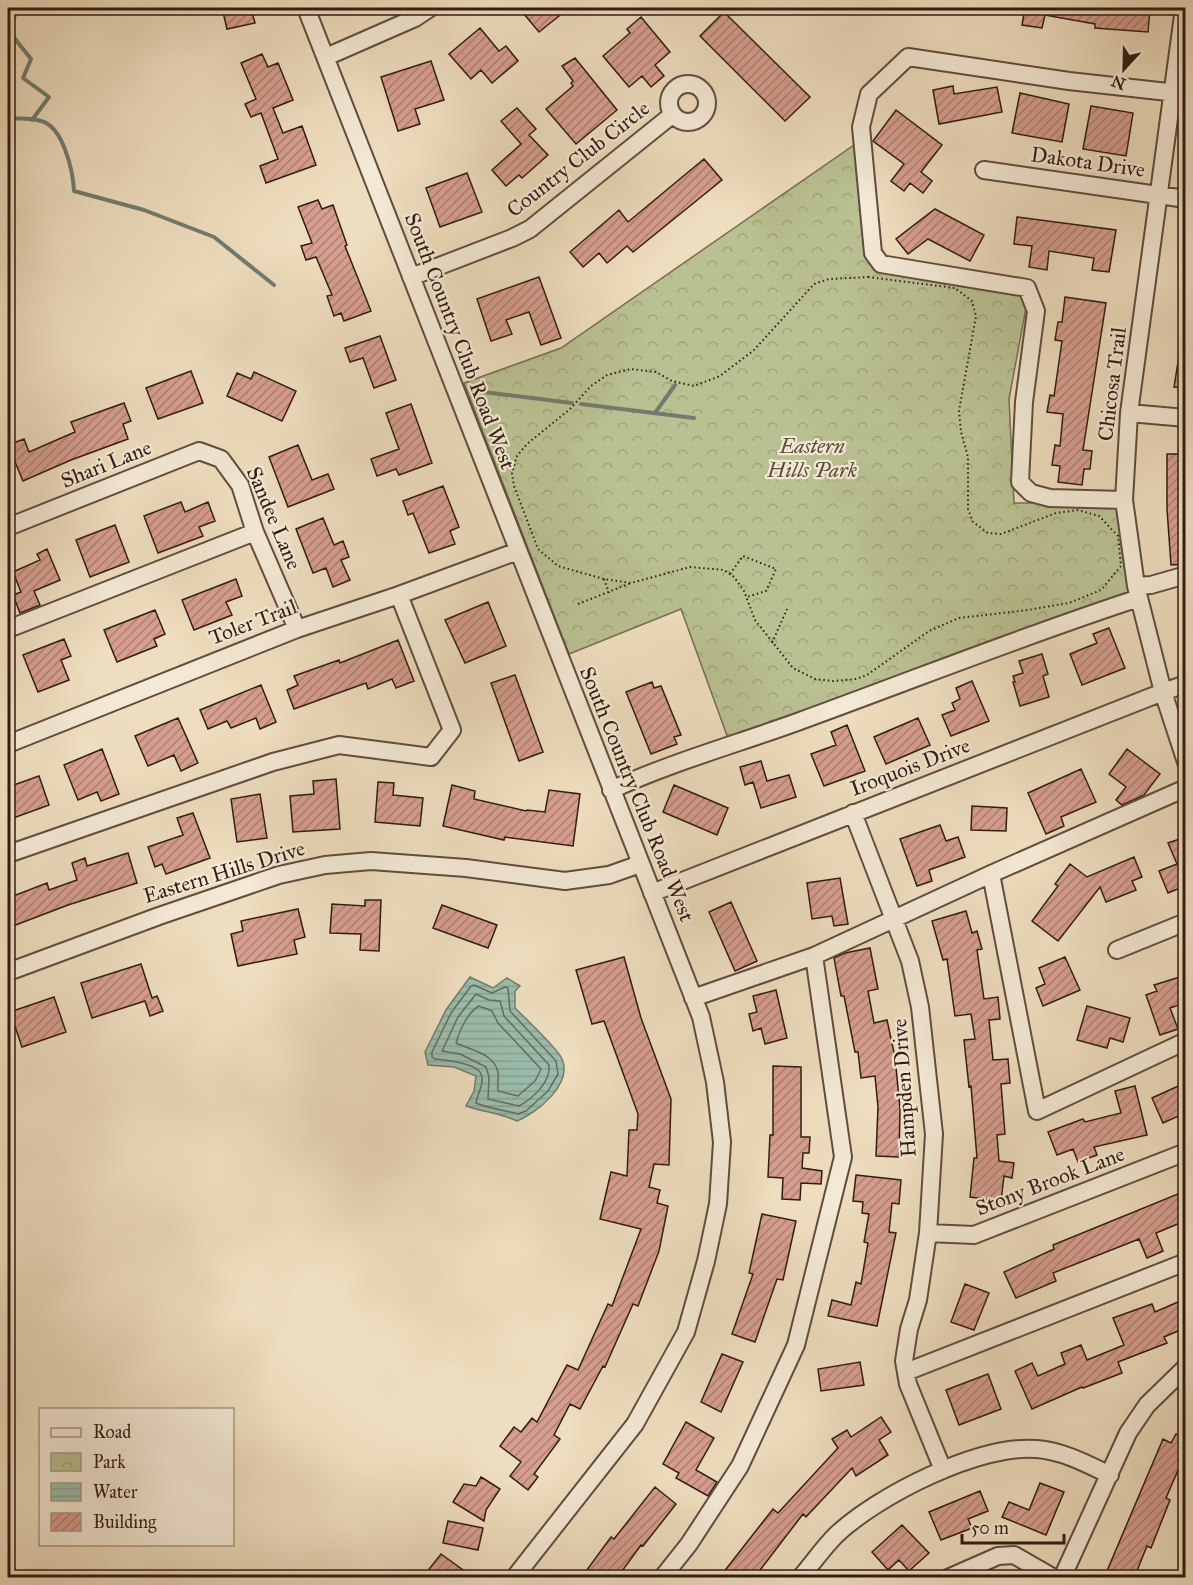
<svg xmlns="http://www.w3.org/2000/svg" width="1193" height="1585" viewBox="0 0 1193 1585" font-family="'IM FELL Great Primer',serif">
	<defs>
		<pattern id="park-crowns" width="20" height="18" patternUnits="userSpaceOnUse" patternTransform="scale(1.5)"><rect width="20" height="18" fill="#b9c091"/><path d="M2 6a3 3 0 1 1 6 0M12 15a3 3 0 1 1 6 0" fill="none" stroke="#a0a47c"/></pattern>
		<pattern id="water-rules" width="6" height="5" patternUnits="userSpaceOnUse" patternTransform="scale(1.5)"><rect width="6" height="5" fill="#9bbdac"/><path d="M0 2.5h6" fill="none" stroke="#86a293"/></pattern>
		<pattern id="building-hatch" width="6" height="6" patternUnits="userSpaceOnUse" patternTransform="scale(1.5)"><rect width="6" height="6" fill="#d69e8e"/><path d="M-1 1l2-2M0 6l6-6M5 7l2-2" fill="none" stroke="#ae8073"/></pattern>
	</defs>
	<rect width="100%" height="100%" fill="#eeddbe"/>
	<filter id="stains"><feTurbulence type="fractalNoise" baseFrequency=".00333" numOctaves="4"/><feColorMatrix values="0 0 0 0 .2 0 0 0 0 .09 0 0 0 0 .02 0 0 0 .5 -.17"/></filter>
	<radialGradient id="worn" r=".72"><stop offset=".6" stop-color="#630" stop-opacity="0"/><stop offset="1" stop-color="#630" stop-opacity=".3"/></radialGradient>
	<path fill="url(#park-crowns)" stroke="#756e52" stroke-width="1.5" d="M854,145L873,268L921,280L1028,297L1009,399L1014,503H1119L1130,597L729,741L681,609L569,654L464,383L561,348Z"/>
	<path fill="url(#water-rules)" stroke="#717c6f" stroke-width="1.5" d="M470,977L493,988L507,978L520,986L515,991V1008C524,1017 559,1050 562,1059C573,1084 537,1113 517,1121C501,1113 483,1112 466,1106L474,1091L476,1076L454,1067L428,1065L425,1052L446,1010Z"/>
	<g fill="none" stroke-linecap="round" stroke-linejoin="round">
		<path stroke="#666c60" stroke-width="1.5" d="M474,985L492,993L505,987L508,988L510,1011L556,1061L558,1074L548,1091L526,1111L518,1114C505,1110 490,1109 476,1103C477,1095 485,1083 481,1074C477,1063 445,1060 435,1059L432,1057V1052L451,1013L471,986Z
			M476,994L489,1000L500,1001L504,1016L549,1065C551,1082 533,1098 519,1106L488,1099L489,1077L486,1067L460,1054L442,1051L458,1017Z
			M479,1006L492,1011L498,1023L541,1069L535,1081L518,1096L498,1091C497,1085 499,1079 498,1072C494,1053 470,1050 456,1043C459,1031 468,1012 479,1006Z"/>
		<path stroke="#717c6f" stroke-width="4" d="M8,28L19,8
			M8,30L31,59L23,78L49,97L32,120
			M8,118C18,119 31,118 41,121C63,126 73,171 74,191L144,210L214,237L274,285
			M483,392L572,403
			M581,404L694,418
			M655,413L675,385"/>
	</g>
	<path fill="url(#building-hatch)" stroke="#311b13" stroke-width="1.5" d="M222,8H251L255,23L227,29Z
		M519,8H569L539,32Z
		M1025,8H1150L1148,32L1095,28V24L1045,15L1042,28L1022,25Z
		M724,12L810,97L785,121L700,36Z
		M641,17L670,52L655,65L664,76L651,87L642,76L629,87L603,56L630,33L627,29Z
		M480,28L499,51L506,46L518,61L492,83L481,70L471,79L449,54Z
		M262,54L268,67L278,63L293,100L273,108L283,133L302,126L316,165L266,183L260,166L278,159L261,113L251,117L245,104L256,99L241,63Z
		M575,58L617,110L576,144L546,109L573,86L571,83L573,81L562,66Z
		M431,61L444,100L415,109L420,124L398,131L381,77Z
		M953,86L954,94L997,87L1002,112L939,124L933,90Z
		M1020,93L1069,104L1062,142L1012,133Z
		M1091,106L1133,113L1126,156L1083,149Z
		M517,108L536,129L529,135L548,155L522,178L519,175L506,186L492,170L521,144L501,121Z
		M896,110L942,145L921,172L932,181L923,193L910,183L904,191L891,181L904,164L873,141Z
		M704,159L722,180L633,252L627,246L607,263L599,253L583,267L570,252L619,210L628,222Z
		M467,173L482,212L440,227L426,188Z
		M318,200L322,209L333,205L347,245L345,246L371,311L344,321L341,313L334,316L327,296L332,295L316,257L306,260L301,246L312,243L298,207Z
		M935,209L984,235L970,261L928,239L908,254L896,239Z
		M1017,217L1116,230L1109,272L1092,270L1094,258L1049,251L1047,270L1029,267L1032,246L1014,244Z
		M539,277L561,338L541,345L529,312L506,320L512,334L491,341L477,299Z
		M1065,297L1106,303L1083,450L1092,451L1090,469H1084L1082,485L1058,482L1060,466L1052,465L1055,445L1060,446L1063,414L1047,412L1050,395L1054,396L1062,341L1055,340L1058,322H1062Z
		M380,336L396,380L374,388L363,358L350,362L345,348Z
		M1179,356H1185V388L1174,387Z
		M191,371L203,403L158,419L146,388Z
		M254,372L296,391L282,421L227,396L237,373L251,379Z
		M124,403L131,421L123,424L128,439L71,460L23,481L8,445L24,439L29,452L75,432L71,422Z
		M411,404L432,463L399,475L396,469L377,476L371,459L399,449L386,413Z
		M298,445L312,480L328,474L334,489L288,507L269,457Z
		M1167,454H1185V564L1171,565L1167,509Z
		M443,486L459,527L450,531L455,544L429,553L413,513L408,515L403,501Z
		M181,502L185,512L208,502L215,521L199,527L203,536L158,553L144,516Z
		M323,518L334,545L343,541L349,557L341,560L350,580L333,587L326,568L313,573L296,529Z
		M115,525L129,562L90,577L76,540Z
		M47,549L60,580L34,591L40,605L20,613L13,595L21,592L13,572L40,560L37,554Z
		M236,579L242,596L226,602L232,615L194,630L182,600Z
		M488,602L506,646L465,663L445,620Z
		M155,610L165,634L154,639L157,646L117,662L104,630Z
		M1109,628L1125,668L1082,685L1070,654L1097,643L1093,634Z
		M64,639L71,656L61,660L69,680L38,692L23,655Z
		M398,640L414,681L396,688L392,679L368,689L366,683L294,709L287,690L298,685L294,676L339,660L340,663Z
		M1042,654L1048,674L1043,676L1049,697L1020,706L1013,682H1015L1013,676L1023,673L1019,661Z
		M515,675L543,752L519,761L491,683Z
		M972,681L989,721L951,736L942,715L955,710L952,703L960,699L956,688Z
		M652,682L654,688L661,686L681,735L674,737L677,744L651,754L626,692Z
		M261,685L276,722L260,729L256,718L231,728L227,721L208,729L200,710Z
		M178,718L198,763L181,771L174,755L148,766L135,736Z
		M918,718L930,745L886,764L874,737Z
		M847,725L865,771L824,786L811,754L836,745L831,732Z
		M102,749L119,794L101,801L97,792L78,800L64,765Z
		M1127,749L1160,774L1144,795L1122,805L1116,800L1126,787L1109,774Z
		M761,761L767,781L789,775L796,797L761,808L753,782L745,785L740,767Z
		M1081,769L1096,802L1061,817L1064,826L1046,834L1028,793Z
		M39,776L49,805L8,820V787Z
		M336,779L340,829L293,832L290,796L314,794L313,781Z
		M378,782L394,783L393,795L423,798L420,826L375,822Z
		M452,785L475,791L474,799L526,811L527,810L545,812L549,790L580,794L573,846L505,837L504,840L443,826Z
		M674,785L728,808L717,835L663,812Z
		M260,794L267,838L237,842L231,799Z
		M972,806L1007,808L1006,831L971,830Z
		M193,813L210,858L166,874L162,864L155,867L148,847L183,835L177,818Z
		M940,825L946,841L958,837L965,857L929,870L932,881L917,886L900,839Z
		M1185,837V886L1168,893L1159,871L1177,864L1168,843Z
		M128,853L137,883L68,905L13,926L8,912V898L47,883L49,890L77,880L72,863L85,858L87,866Z
		M1134,857L1142,877L1132,881L1136,890L1106,902L1100,887L1058,941L1032,921L1058,886L1055,884L1070,864L1087,877Z
		M840,878L848,924L834,926L832,916L812,919L807,883Z
		M365,900H381L379,951L360,950L361,934L330,933L332,904L365,906Z
		M731,902L757,961L735,971L709,912Z
		M442,905L497,925L488,948L433,928Z
		M298,909L305,937L294,940L297,954L238,966L231,934L243,931L241,921Z
		M966,911L972,933L977,931L982,949L977,950L984,999L998,997L1000,1019L989,1020L993,1060L1008,1059L1010,1083L1001,1084L1005,1134L997,1135L999,1161L1014,1163L1012,1178L1004,1176L1001,1201L970,1197L974,1158H977L971,1086L969,1087L964,1040L975,1039L971,1014L955,1016L947,959L943,960L932,921Z
		M870,948L878,989L868,991L874,1023L887,1020L895,1057L900,1109L899,1157L876,1156L878,1107L875,1076L861,1078L858,1052H855L844,996H841L834,958L845,953Z
		M624,957L641,1018L671,1099L669,1165L654,1164L649,1187L660,1190L657,1203L668,1206L659,1251L638,1306L633,1304L605,1367L603,1366L580,1409L570,1404L554,1435L560,1439L534,1474L538,1477L528,1490L510,1476L521,1462L500,1446L514,1427L521,1432L532,1418L537,1422L567,1365L578,1370L608,1304L612,1306L641,1229L600,1219L611,1172L627,1176L629,1130H637L638,1114L604,1021L592,1024L576,970Z
		M1065,957L1080,990L1043,1006L1036,988L1045,984L1039,968Z
		M141,964L152,998L157,996L163,1011L150,1016L145,1001L92,1018L81,983Z
		M1183,976L1185,983V1003L1170,1008L1178,1029L1160,1035L1146,995L1157,991L1154,985Z
		M776,990L787,1038L765,1044L761,1028L753,1031L749,1014L757,1012L753,996Z
		M54,997L66,1032L22,1047L10,1012Z
		M1087,1006L1130,1018L1123,1042L1110,1038L1107,1048L1077,1040Z
		M773,1066L801,1067V1137H810L809,1153H803L802,1168L822,1171L821,1184L801,1183L800,1200L782,1199L783,1178L768,1177L770,1135H773Z
		M1185,1083V1113L1163,1123L1152,1098Z
		M1135,1086L1147,1135L1094,1147L1097,1155L1078,1162L1073,1149L1057,1155L1048,1132L1083,1119L1085,1122L1121,1113L1115,1091Z
		M856,1175L901,1180L899,1204L892,1203L889,1232L896,1233L877,1326L828,1316L832,1300L851,1305L856,1282L861,1284L868,1243L864,1242L869,1214L862,1213L863,1202L853,1201Z
		M1185,1191V1221L1156,1233L1163,1251L1147,1258L1139,1239L1053,1273L1056,1281L1016,1298L1004,1272L1054,1249L1053,1245Z
		M762,1214L796,1221L783,1280L777,1279L755,1342L732,1334L753,1274L749,1273Z
		M965,1284L989,1293L974,1330L951,1322Z
		M1185,1299V1328L1164,1337L1167,1343L1118,1362L1122,1373L1083,1388L1082,1387L1032,1409L1015,1371L1032,1363L1038,1376L1065,1364L1061,1353L1081,1345L1087,1360L1124,1345L1113,1318L1152,1304L1155,1312Z
		M722,1354L743,1362L721,1412L701,1402Z
		M860,1362L864,1385L821,1391L818,1369Z
		M988,1374L1001,1409L959,1425L946,1390Z
		M881,1417L891,1432L879,1440L888,1455L856,1476L852,1468L806,1517L803,1514L754,1578H719L773,1509L778,1513L838,1448L832,1439L847,1430L851,1437Z
		M686,1422L714,1438L696,1470L717,1482L708,1496L676,1478L679,1473L663,1464Z
		M1176,1434L1185,1438V1454L1166,1498L1170,1500L1151,1548L1147,1546L1134,1578H1104L1163,1439L1171,1443Z
		M481,1477L500,1489L486,1510L484,1521L453,1502L464,1484L476,1486Z
		M1040,1483L1064,1492L1046,1535L1002,1517L1009,1502L1029,1510Z
		M655,1487L676,1504L643,1546L641,1545L617,1578H581L611,1537L614,1539Z
		M980,1491L988,1511L968,1519L972,1528L941,1540L929,1512Z
		M448,1521L483,1528L478,1550L443,1543Z
		M902,1525L929,1553L909,1571L899,1560L888,1570L872,1552Z
		M441,1554L463,1570L457,1578H422Z"/>
	<g fill="none" stroke-linecap="round" stroke-linejoin="round">
		<defs>
			<path id="minor" d="M306,8L701,1017L715,1082L722,1142L718,1204L706,1261L686,1332L635,1424L514,1578
				M1184,8L1129,413L1124,500L1136,586L1163,692L1186,762
				M326,57L415,18L430,8
				M669 103a19 19 0 1 1 38 0a19 19 0 1 1-38 0Z
				M984,170L1186,199
				M411,277L512,238L530,229L672,115
				M1129,413L1186,418
				M1124,500L1050,498L1031,493L1020,482L1024,402L1036,311L1027,288L881,264L873,253L861,127L869,94L908,57L1069,81L1186,94
				M8,527L199,451L221,459L240,485L255,532L297,629
				M1136,586L1151,585L1186,575
				M8,629L255,532
				M8,744L297,629L399,595L518,551
				M611,790C672,762 737,744 800,721C913,680 1025,635 1139,598
				M853,813L910,961L920,1007L934,1134L928,1233L918,1300L909,1329L904,1361L908,1384L943,1470
				M8,854L273,762L339,745L431,757L452,730L399,595
				M991,874L1037,1111L1186,1041
				M652,893L1163,692L1186,684
				M1117,950L1186,922
				M8,972L159,916L279,875L325,865L371,861L466,868L565,881L609,875L640,864
				M693,998L814,956L991,874L1186,788
				M928,1233L974,1235L1186,1152
				M906,1372L1186,1262
				M662,1578L689,1544L740,1466L796,1345L843,1157L814,956
				M800,1578C812,1564 823,1548 836,1535C877,1496 979,1444 1037,1449C1063,1451 1087,1464 1110,1475
				M948,1578L998,1556L1014,1555L1054,1578
				M1062,1578L1128,1433L1147,1405L1186,1367"/>
		</defs>
		<use href="#minor" stroke="#604c3e" stroke-width="20"/>
		<path stroke="#311b13" stroke-width="2" stroke-dasharray="1.5 3" stroke-linecap="butt" d="M868,277L955,288L972,301L976,316L959,411L961,432L968,457V509L973,522L988,533L1001,534L1056,513L1078,510L1099,516L1118,536L1121,566L1101,590L1069,603L1028,610L959,618L929,631L867,675L856,679L833,681L815,679L793,668L755,620L744,591L734,577L724,570L690,567L631,583L604,579L558,566L538,549L514,486L512,473L517,456L527,444L570,409L591,386L607,375L631,369L656,372L672,381L694,386L720,376L754,350L814,284L829,279Z
			M730,574L743,556L776,569L766,591L747,597
			M604,579L609,593
			M578,604L631,583
			M772,643L787,609"/>
		<use href="#minor" stroke="#f4e9d5" stroke-width="16"/>
	</g>
	<g text-anchor="middle" stroke-width="4.5" stroke-linejoin="round" paint-order="stroke">
		<g font-size="21" fill="#311b13" stroke="#f4e9d5">
			<text transform="translate(578 159) rotate(-38)" y="7">Country Club Circle</text>
			<text transform="translate(1088 162) rotate(8)" y="7">Dakota Drive</text>
			<text transform="translate(460 341) rotate(69)" y="7">South Country Club Road West</text>
			<text transform="translate(1112 384) rotate(-83)" y="7">Chicosa Trail</text>
			<text transform="translate(106 464) rotate(-22)" y="7">Shari Lane</text>
			<text transform="translate(274 518) rotate(67)" y="7">Sandee Lane</text>
			<text transform="translate(253 622) rotate(-21)" y="7">Toler Trail</text>
			<text transform="translate(910 767) rotate(-21)" y="7">Iroquois Drive</text>
			<text transform="translate(637 794) rotate(68)" y="7">South Country Club Road West</text>
			<text transform="translate(224 872) rotate(-17)" y="7">Eastern Hills Drive</text>
			<text transform="translate(904 1088) rotate(-94)" y="7">Hampden Drive</text>
			<text transform="translate(1050 1181) rotate(-21)" y="7">Stony Brook Lane</text>
		</g>
		<g font-size="21" font-style="italic" fill="#5a4d39" stroke="#f4e9d5">
			<text x="812" y="453">Eastern<tspan x="812" dy="24">Hills Park</tspan></text>
		</g>
	</g>
	<rect width="1193" height="1585" fill="none" stroke="#eeddbe" stroke-width="30"/>
	<rect x="9" y="9" width="1175" height="1567" fill="none" stroke="#311b13" stroke-width="3"/>
	<rect x="15" y="15" width="1163" height="1555" fill="none" stroke="#311b13" stroke-width="1.5"/>
	<rect x="39" y="1408" width="195" height="138" fill="#f4e9d5" stroke="#a69787" stroke-width="1.5"/>
	<rect x="51" y="1428" width="30" height="9" fill="#f4e9d5" stroke="#a69787" stroke-width="1.5"/>
	<text x="93" y="1438" font-size="18" fill="#311b13">Road</text>
	<rect x="51" y="1453" width="30" height="18" fill="url(#park-crowns)" stroke="#a69787" stroke-width="1.5"/>
	<text x="93" y="1468" font-size="18" fill="#311b13">Park</text>
	<rect x="51" y="1483" width="30" height="18" fill="url(#water-rules)" stroke="#a69787" stroke-width="1.5"/>
	<text x="93" y="1498" font-size="18" fill="#311b13">Water</text>
	<rect x="51" y="1513" width="30" height="18" fill="url(#building-hatch)" stroke="#a69787" stroke-width="1.5"/>
	<text x="93" y="1528" font-size="18" fill="#311b13">Building</text>
	<g transform="translate(1124 69) rotate(202)" stroke="#f4e9d5" stroke-width="4.5" paint-order="stroke">
	<path d="M0-4.5L10 22L0 15L-10 22Z" fill="#311b13"/>
	<text y="-9" font-size="16" font-weight="bold" text-anchor="middle" fill="#311b13">N</text>
	</g>
	<path d="M962 1534v9h102v-9" fill="none" stroke="#311b13" stroke-width="3"/>
	<text x="971" y="1534" font-size="18" fill="#311b13" stroke="#f4e9d5" stroke-width="4.5" paint-order="stroke">50 m</text>
	<rect width="100%" height="100%" filter="url(#stains)"/>
	<rect width="100%" height="100%" fill="url(#worn)"/>
</svg>
